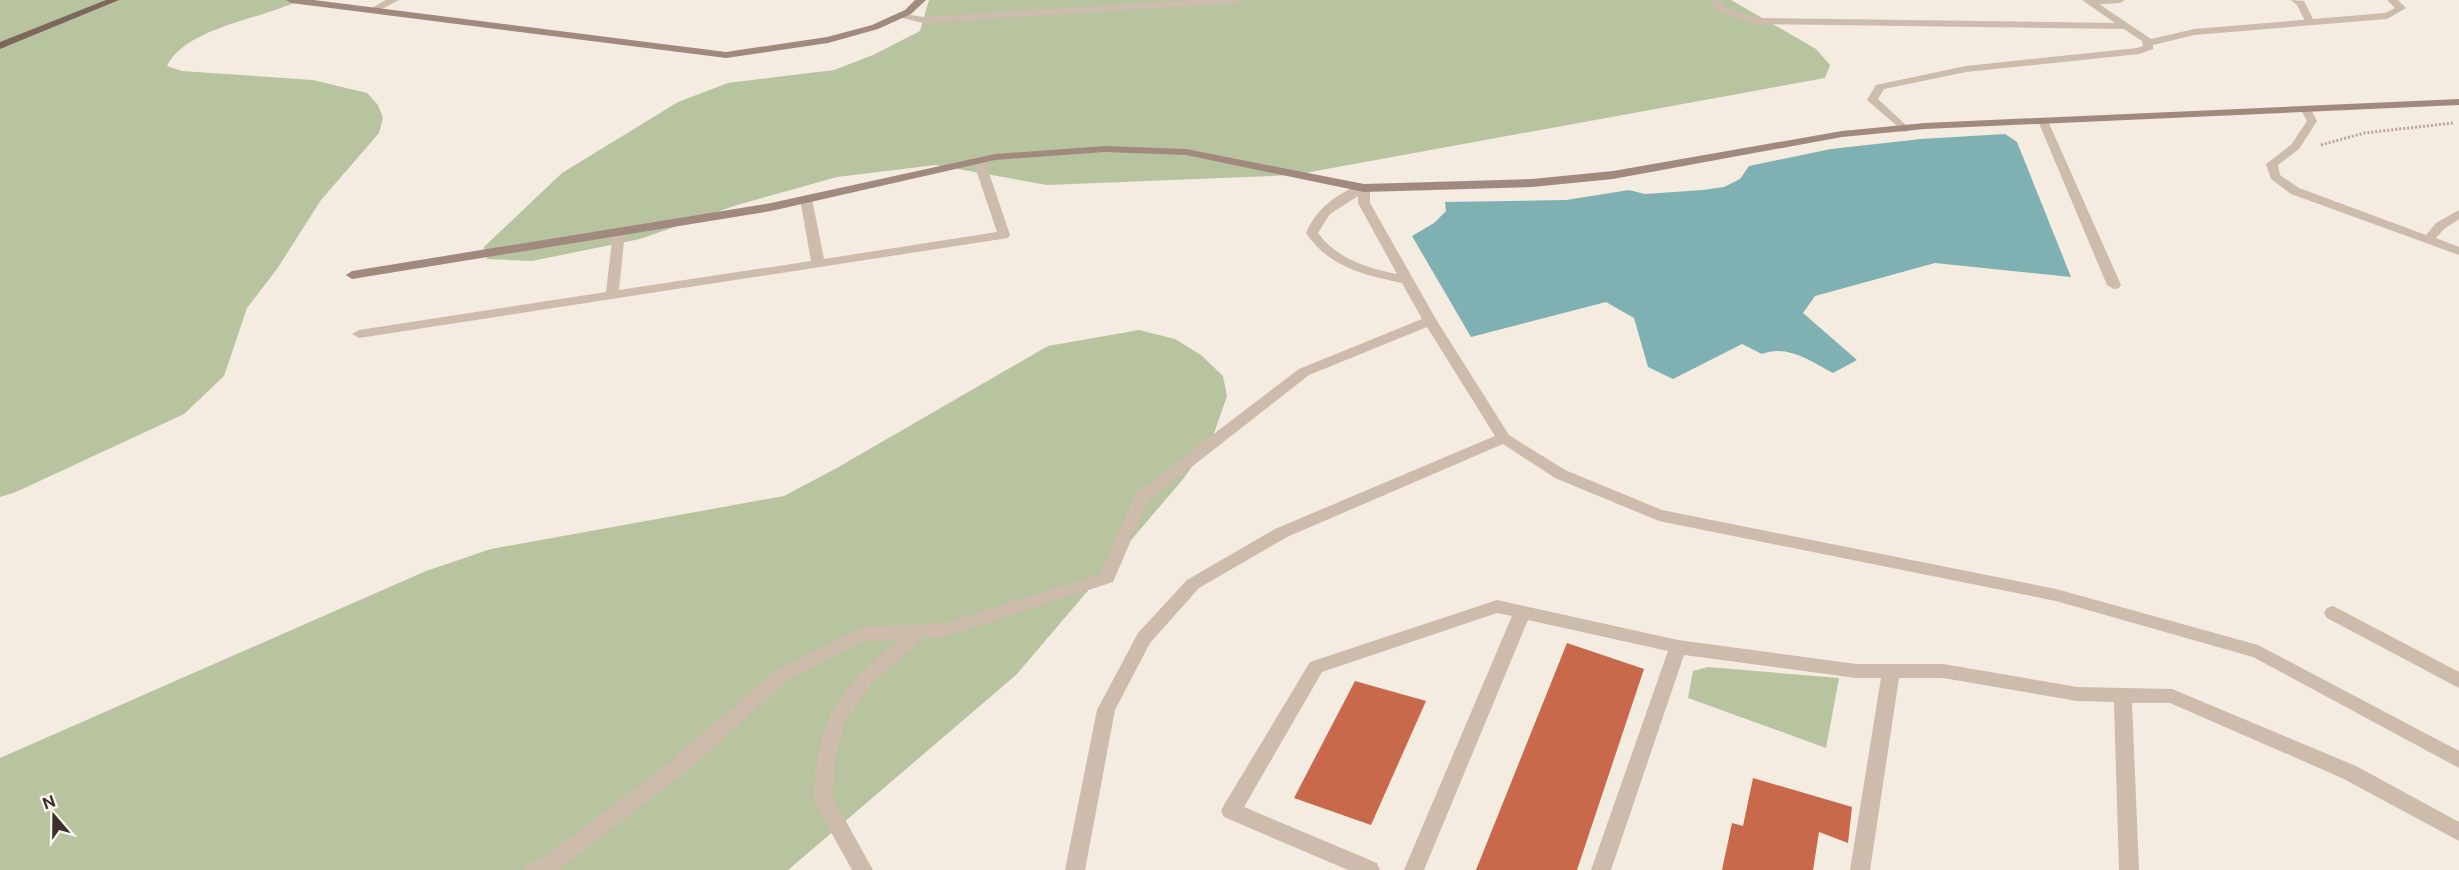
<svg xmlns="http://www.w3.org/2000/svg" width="2459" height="870" viewBox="0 0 2459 870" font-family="'Public Sans',sans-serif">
	<rect width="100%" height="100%" fill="#f4ebe1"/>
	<path fill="#b8c4a0" d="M0,0H300C263,19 186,27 167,66L182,71L313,80L367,93L378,105L383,118L379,133L321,200L277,269L247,308L224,376L184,414L16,492L0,497Z
		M929,0H1731L1816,49L1830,65L1825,78L1294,175L1047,185L936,165L837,177L737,205L640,239L532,261L487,259L484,247L562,173L678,102L728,83L834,70L873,55L920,31Z
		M1139,330L1175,339L1201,355L1223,376L1227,396L1213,436L1184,478L1016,675L788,870H0V758L426,571L491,549L784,496L835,469L1048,346Z
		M1708,667L1839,678L1826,748L1688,698L1693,671Z"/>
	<path fill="#7fb0b2" d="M2005,134L2017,142L2071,277L1935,263L1815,296L1803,313L1857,360L1833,373C1811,361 1787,344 1762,354L1742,344L1673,379L1648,367L1634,318L1606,302L1471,337L1412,236L1434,223L1446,211L1445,202L1566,200L1629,190L1645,194L1703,190L1724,187L1740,179L1749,166L1831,149L1921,139Z"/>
	<path fill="#c8694b" d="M1567,643L1644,669L1577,870H1476Z
		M1355,681L1426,701L1371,825L1294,798Z
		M1753,778L1852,807L1848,843L1819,832L1813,870H1722L1732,823L1743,826Z"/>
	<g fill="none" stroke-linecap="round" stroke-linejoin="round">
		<path stroke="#b9a596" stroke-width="3" stroke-dasharray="2 2" stroke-linecap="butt" d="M2321,145L2364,133L2453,123"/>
		<path fill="#cdbbac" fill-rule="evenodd" d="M386,0H399L376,12L368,10Z
			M2088,0H2125L2120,3L2091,5L2088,4Z
			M2291,0L2304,1L2315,23L2313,25H2307L2297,5Z
			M979,158L985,161L1010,235L1008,238L359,338L352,334L359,330L606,292L613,232L619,228L625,232L619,290L811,261L800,199L806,195L812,199L824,259L997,232L973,161Z
			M2333,606L2459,672V688L2327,618L2324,613L2327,608Z"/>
		<path fill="#cdbbac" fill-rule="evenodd" d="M1192,0H1242L1237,3L923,23L894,16L899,13L923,17Z
			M1709,0H1719L1727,8L1757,18L2115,23L2082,0H2093L2151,39L2194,29L2385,13L2395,8L2387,0H2398L2406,8L2387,19L2194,35L2153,45V49L2139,54L1966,72L1884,89L1878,99L1908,127V131L1904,132L1867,100L1876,85L1966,66L2137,48L2143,46L2142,41L2124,29L1756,24L1721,12Z
			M2306,107L2310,108L2317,121L2299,149L2278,165L2280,175L2299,188L2426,235L2436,223L2459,210V219L2444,229L2436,238L2459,247V255L2291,194L2271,179L2266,164L2291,145L2307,121L2301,110Z
			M2043,118L2048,121L2121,285L2119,288L2114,289L2107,285L2038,121Z
			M1364,184L1370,188V203L1437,321L1509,435L1565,470L1662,510L2056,589L2258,645L2459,751V768L2253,657L2056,601L1659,521L1555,478L1503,444L1287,537L1199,588L1150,643L1115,710L1085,870H1065L1097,710L1138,633L1187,580L1275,529L1495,436L1427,327L1309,375L1148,501L1113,582L944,637L924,638L872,683L845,722L835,759L833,798L873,870H852L816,805L813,799C818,715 837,692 899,639L865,641L788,680L686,772L558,870H525L528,863L543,858L672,760L776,670L862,627L944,623L1100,574L1135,494L1299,369L1422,319L1402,283C1364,275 1329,267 1306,233C1316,209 1339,191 1364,184ZM1358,196V203L1397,274C1367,268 1337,259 1318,233L1330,214Z
			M1497,600L1678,640L1856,664H1943L2077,687L2172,689L2356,766L2459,822V841L2342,778L2170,703H2132L2139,870H2119L2114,702L2077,701L1943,678H1899L1870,870H1850L1881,678H1856L1684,655L1611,870H1591L1668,651L1528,620L1424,870H1404L1512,616L1497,613L1322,672L1244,807L1377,863L1380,870H1348L1224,817L1221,811L1224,805L1310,662Z"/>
		<path fill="#a18a7d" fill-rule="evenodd" d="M286,0H314L726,52L827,37L872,25L905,10L915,0H926L911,14L878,29L828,43L726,58L291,3Z
			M2459,99V105L1925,129L1842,137L1613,179L1532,187L1364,192L1186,155L1105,152L995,160L771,211L352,279L346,275L352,271L771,203L995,154L1105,146L1186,149L1364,184L1532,179L1613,171L1842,131L1925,123Z"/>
		<path fill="#7d675c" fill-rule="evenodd" d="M106,0H119L0,49V42Z"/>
	</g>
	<g transform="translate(54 816) rotate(340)" stroke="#fbf5ee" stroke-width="4.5" paint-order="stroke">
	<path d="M0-4.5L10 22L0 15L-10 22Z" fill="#3b302b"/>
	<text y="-9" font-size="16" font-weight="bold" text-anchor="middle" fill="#3b302b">N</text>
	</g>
</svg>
